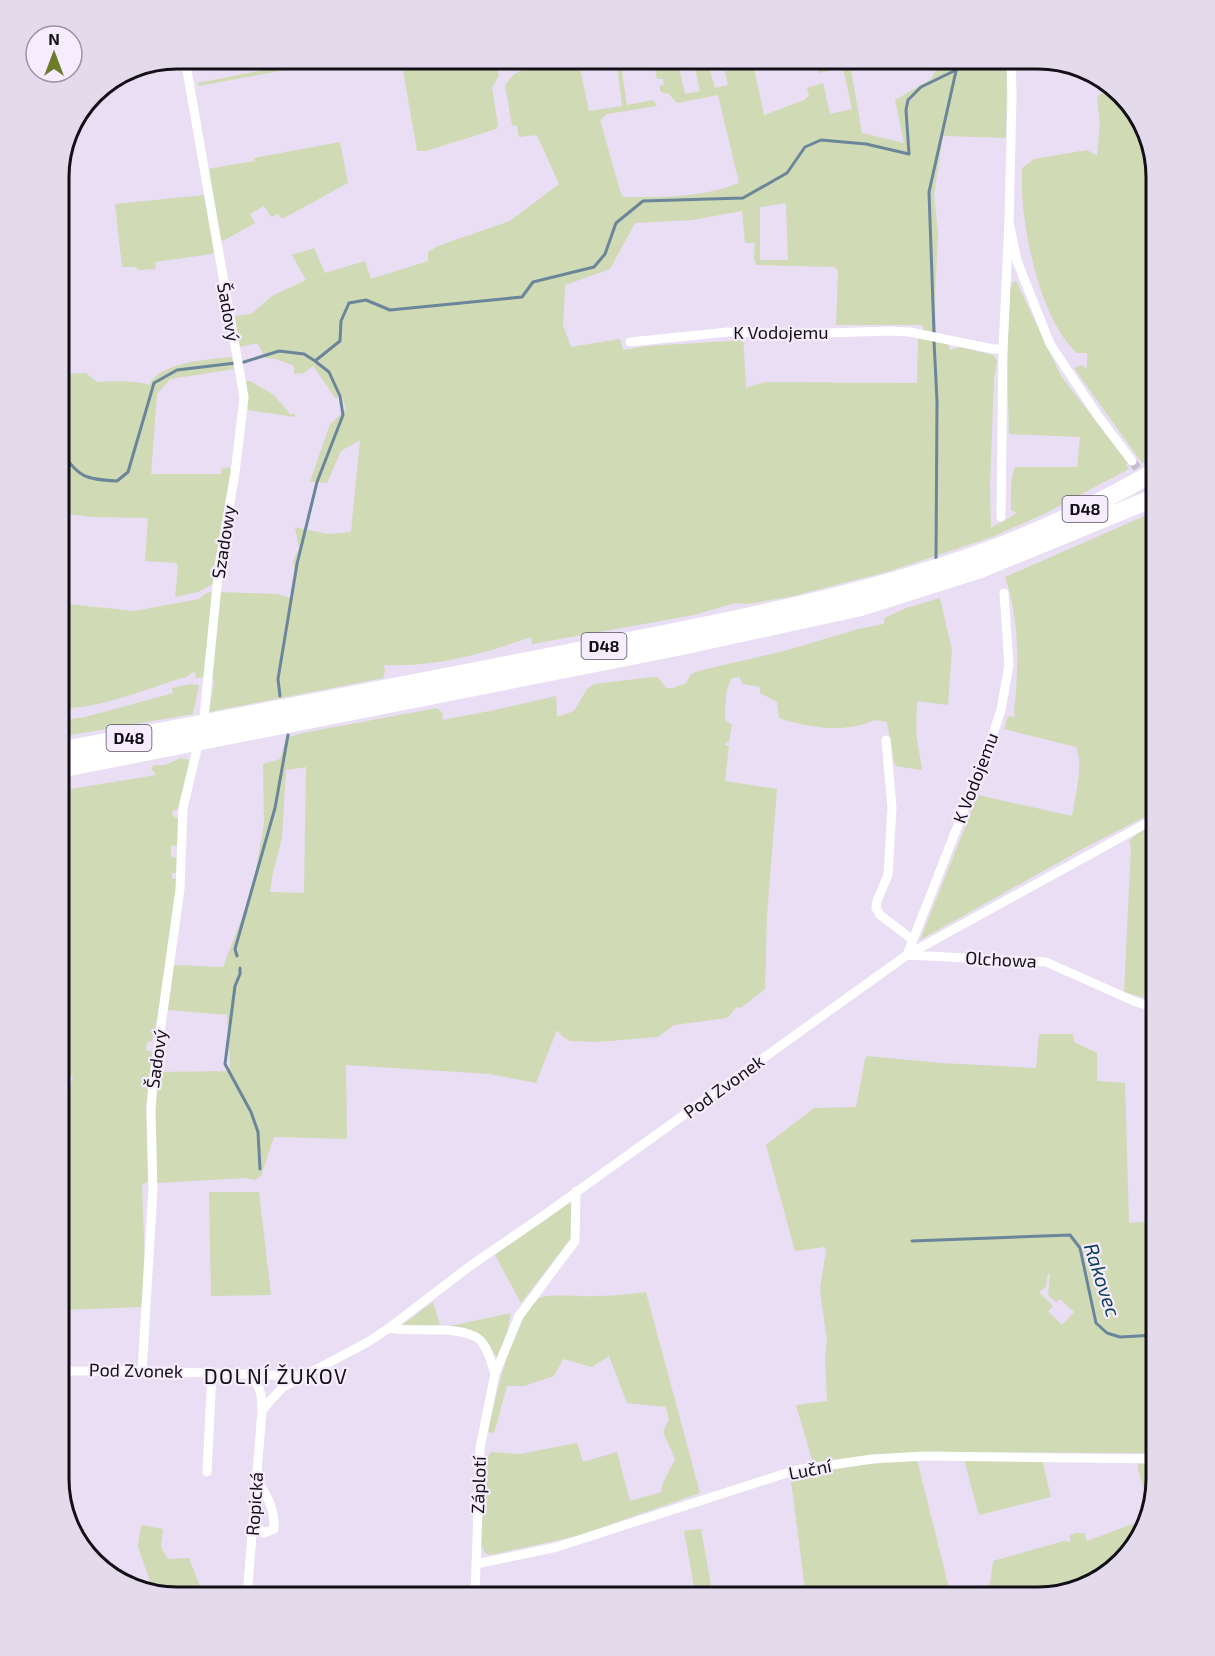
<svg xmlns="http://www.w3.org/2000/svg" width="1215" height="1656" viewBox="0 0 1215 1656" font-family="'Exo 2',sans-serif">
	<rect width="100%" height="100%" fill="#e9def3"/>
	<path fill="#d0dab5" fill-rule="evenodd" d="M257,59H324L325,63L198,86V83L259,71Z
		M401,59H466L467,63C476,67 482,70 491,66L497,69L499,75L492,88L498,125L496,129L426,151H417Z
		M546,59H578L589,111L622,106L616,59H620L627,105L653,100L657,106L607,114L600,120L621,194L624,197C663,197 702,198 739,183L718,95L677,103L669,94L661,92L659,86L664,85L663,79H657L655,70L657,69V65L654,64L653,59H677L685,94L700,91L693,59H707L715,88L728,85L722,59H752L764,115L804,100L809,96L807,88L823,83L830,114L852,109L843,68L819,73L816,59H849L862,133L904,143L895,100L931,79L942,59H1007L1006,138L943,136L934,195L938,233L935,301L936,333L923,331V325H836L838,272L835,267L756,265L754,259L755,243H745L742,211L692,220L635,223L610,269L565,285L563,325L571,347L620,339L623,350L647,346L730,341L743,335L746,388L765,382L917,383L918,338L948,344L950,350L960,347L993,355L997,361L994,379L990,486L991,528L1017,513L1011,510C1011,494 1010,481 1015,467H1077L1080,437L1009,434L1007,364L1010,289L1013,282L1016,281L1061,376L1128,463L1126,465L1129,469L1044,514L992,537L890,571L793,596L748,604L735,603L694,615L532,644L531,637C483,654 435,667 384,665L385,671L383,678L209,712L214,682L212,679L219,592L278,594L290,598L296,580L293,562L299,548L295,527L328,534L351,532L360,440L341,451L327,483L310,482L330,424L346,409L341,394L336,399L313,366L304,373L294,374V366L276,359L266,358L257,343L239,347L235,316L251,314L272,296L306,280L292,255L314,248L325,273L365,261L371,279L428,261V252L438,246L510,221L559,184L537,135L519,137L517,126L512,125L505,85L514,74ZM786,203L788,260H760V207Z
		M1110,87L1140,117L1156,177V456L1142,463L1074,368L1082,365L1087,369V353H1077C1038,318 1019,218 1022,168L1034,159L1087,150L1097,156L1100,124L1097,97Z
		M340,142L348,183L282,219L278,214L271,217L264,206L250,214L255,223L223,241L220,239L208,169L254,161V158Z
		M204,195L214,252L212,254L155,262L156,269L139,270L135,267H122L115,204Z
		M232,357L234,369L170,379L157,394L151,474H221V469L229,467L232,473L213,584L198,592L175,597L178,566L176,563L145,561L148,518L91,517L59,513V374L86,373L97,382C111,381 137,380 149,385C159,362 211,359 232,357Z
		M246,381H250L274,395L290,414H295V417L248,410Z
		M1156,511V811L1086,847L920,940L978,795L1072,816C1075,795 1084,767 1076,747L1004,729L1008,716L1015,717L1014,712C1019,667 1020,621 1005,577Z
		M213,592L205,677L196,678L195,671L186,677C141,690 107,707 59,709V603L134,611L199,599L206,593Z
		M940,598L952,650L948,705L917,701L916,732L922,770L895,766L887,722C869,719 875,721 860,725C835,732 802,726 779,718L777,702L760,693V687L743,684L739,677L732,678C724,689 726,706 725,720L732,725L729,742L726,743L725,745L729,746L725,781L777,789L767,915L765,989L741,1008L737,1007L727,1018L674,1025L658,1037L598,1042L570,1041L563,1037L557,1030L536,1083L490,1074L346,1065L347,1139L274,1137L261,1176L255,1180L243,1178L157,1183L154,1111L159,1072L228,1071L230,1066L227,1015L168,1010L174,965L223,967L252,892L264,823L263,764L280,759L286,738L303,733L437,708L443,713L442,720L490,711L556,696L557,717L574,711L587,689L594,684L653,677H658L666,688H673L686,683L691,674L698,671L784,651L858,629L884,624V618L906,608ZM306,767L304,893L270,892L273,872L282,838L286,770Z
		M191,684L199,685L193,714L59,737V721L85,717L173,693L172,688Z
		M181,758L190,760L178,809L172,811L173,816L179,819L178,845L171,846V857L178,858V873H172V878L178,879L157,1019L152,1041L147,1042L146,1050L153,1052L146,1106L148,1182L142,1185L145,1267L142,1307L64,1310L63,1289H59V1179H61L67,1106C72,1096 69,1086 73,1076H61L59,1080V791L156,775L151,768L154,765H165Z
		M1156,822V1001L1124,992L1131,848L1129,841L1138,833Z
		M1039,1034H1073L1074,1042L1097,1053V1081L1125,1083L1129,1223L1156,1221V1453L920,1452L813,1463L796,1405L827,1401L825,1358L827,1342L820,1290L826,1250L825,1247L795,1251L766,1145L814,1108L856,1107L865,1059L867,1056L941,1063L1036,1068ZM1048,1273L1050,1274L1048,1295L1056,1302L1060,1299L1074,1312L1062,1325L1048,1311L1053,1306L1039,1292L1046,1287Z
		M209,1192H259L271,1295L211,1296Z
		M568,1203L571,1204V1238L521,1303L495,1255Z
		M646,1292L700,1493L577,1536L490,1555L485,1553L481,1544L485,1461L491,1452L520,1454L577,1443L583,1462L617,1452L630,1501L661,1492L663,1483L675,1459L663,1432L669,1419L666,1407L627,1403L609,1356L592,1367L563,1359L554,1376L524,1386H507L494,1433L488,1432C494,1404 514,1309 540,1298C552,1293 581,1297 595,1296C612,1296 629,1294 646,1292Z
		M433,1302L440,1325L410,1327L402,1325Z
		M511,1313L507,1333L497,1358C483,1335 477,1330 450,1326Z
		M917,1460L949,1588L990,1585L993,1561L1064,1541L1071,1542L1069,1536L1075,1533H1084L1087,1541L1146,1519L1140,1539L1098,1581L1039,1597H806L791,1481L794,1475L891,1461Z
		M964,1460H1042L1051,1497L979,1515Z
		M1139,1462L1156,1463V1480L1149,1509L1138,1469Z
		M141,1525L163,1529L161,1547L168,1559L189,1558L204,1597H169L154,1593L138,1547Z
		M701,1529L713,1597H696L684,1531Z"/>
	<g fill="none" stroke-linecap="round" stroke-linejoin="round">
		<path stroke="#6b869a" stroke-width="3" d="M934,333L929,192L956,71
			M934,341L937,401L936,560
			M59,450C81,477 81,479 117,481L128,472L154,383L177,370L244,362L279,351L304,354L315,361L340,341L341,321L349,303L366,300L390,310L522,297L533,282L594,267L605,254L616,223L643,201L743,198L787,173L805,147L821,140L866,144L909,154L906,110L908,100L921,87L956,70L966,59
			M280,696L278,679L297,564L317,482L343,415L340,396L329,372L315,361
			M237,956L235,949L275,808L288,735
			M240,968V974L235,986L225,1064L251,1112L258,1132L260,1169
			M912,1241L1070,1235L1080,1248L1096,1323L1107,1333L1120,1337L1156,1335"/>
		<path stroke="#c9bfd2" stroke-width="9" stroke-dasharray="9 4.5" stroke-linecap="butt" d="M1132,461L1156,493"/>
		<path stroke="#fff" stroke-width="9" d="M185,59L244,397L235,473L219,566L204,717
			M1011,59L1012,96L1009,222L1017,261L1050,344L1098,416L1132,461
			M630,342L728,332L793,334L891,331L910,332L993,349H1003L1009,222
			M1001,517L1003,349
			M1004,593L1009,665L1001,710L989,746L907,955L1046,962L1136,1002L1156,1008
			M886,740L892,808L888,875L877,901L876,908L880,915L913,940
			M389,1328C413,1333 462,1324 480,1340C489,1349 491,1363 495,1374
			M59,1371H142L301,1376
			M142,1371L153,1190L151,1110L153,1083L180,889L183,808L197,749
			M262,1411L270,1401L283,1387L368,1342L389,1328L470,1266L543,1216L907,955L1156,818
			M207,1472L212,1373
			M253,1524L264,1533L274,1529C275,1509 267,1495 256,1479
			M476,1564L557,1547L796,1470L872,1459L925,1456L1156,1459
			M247,1597L262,1411C262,1396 261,1386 250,1375
			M475,1597L480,1448L495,1374L519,1316L575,1241L576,1191"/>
		<path stroke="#fff" stroke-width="18" d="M59,751C225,720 392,687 558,655C697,627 836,603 970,557C1034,535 1097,505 1156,471
			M59,769L682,646L861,607L978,570L1156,497"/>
	</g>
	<g text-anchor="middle" stroke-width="4.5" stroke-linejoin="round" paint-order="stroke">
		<g fill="#f5ecfd" stroke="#57515b" stroke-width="1.5">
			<rect x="1062.5" y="496" width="45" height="26" rx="4.5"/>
			<rect x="581.5" y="633" width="45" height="26" rx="4.5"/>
			<rect x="106.5" y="725" width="45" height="26" rx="4.5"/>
		</g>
		<g font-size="16" font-weight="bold" fill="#130f16">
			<text x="1085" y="515">D48</text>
			<text x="604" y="652">D48</text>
			<text x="129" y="744">D48</text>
		</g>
		<g font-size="18" fill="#130f16" stroke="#f5ecfd">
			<text transform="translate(228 312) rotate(80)" y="6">Šadový</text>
			<text x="781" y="339">K Vodojemu</text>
			<text transform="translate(224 542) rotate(-81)" y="6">Szadowy</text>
			<text transform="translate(976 778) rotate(-69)" y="6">K Vodojemu</text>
			<text transform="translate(1001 960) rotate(3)" y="6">Olchowa</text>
			<text transform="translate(157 1059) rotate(-82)" y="6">Šadový</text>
			<text transform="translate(724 1087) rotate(-36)" y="6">Pod Zvonek</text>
			<text transform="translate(136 1371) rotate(1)" y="6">Pod Zvonek</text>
			<text transform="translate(810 1470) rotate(-11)" y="6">Luční</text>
			<text transform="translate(479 1485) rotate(-88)" y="6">Záplotí</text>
			<text transform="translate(255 1504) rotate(-86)" y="6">Ropická</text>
		</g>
		<g font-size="20" font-style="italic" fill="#093d58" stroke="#f5ecfd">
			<text transform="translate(1102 1280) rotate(72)" y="7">Rakovec</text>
		</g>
		<g font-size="21" letter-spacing="1.5" fill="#130f16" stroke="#f5ecfd">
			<text x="276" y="1384">DOLNÍ ŽUKOV</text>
		</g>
	</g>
	<path d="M0 0H1215V1656H0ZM177 69H1038A108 108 0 0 1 1146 177V1479A108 108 0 0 1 1038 1587H177A108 108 0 0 1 69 1479V177A108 108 0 0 1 177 69Z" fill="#e3daeb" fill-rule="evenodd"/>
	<path fill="none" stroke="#130f16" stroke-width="3" d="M177 69H1038A108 108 0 0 1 1146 177V1479A108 108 0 0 1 1038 1587H177A108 108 0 0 1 69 1479V177A108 108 0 0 1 177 69Z"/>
	<g transform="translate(54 54)"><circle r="28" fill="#f5ecfd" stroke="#9b94a1" stroke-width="1.5"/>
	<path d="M0-4.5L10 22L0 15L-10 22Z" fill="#6d7c29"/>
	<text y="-9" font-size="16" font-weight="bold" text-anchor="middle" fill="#130f16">N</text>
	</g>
</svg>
